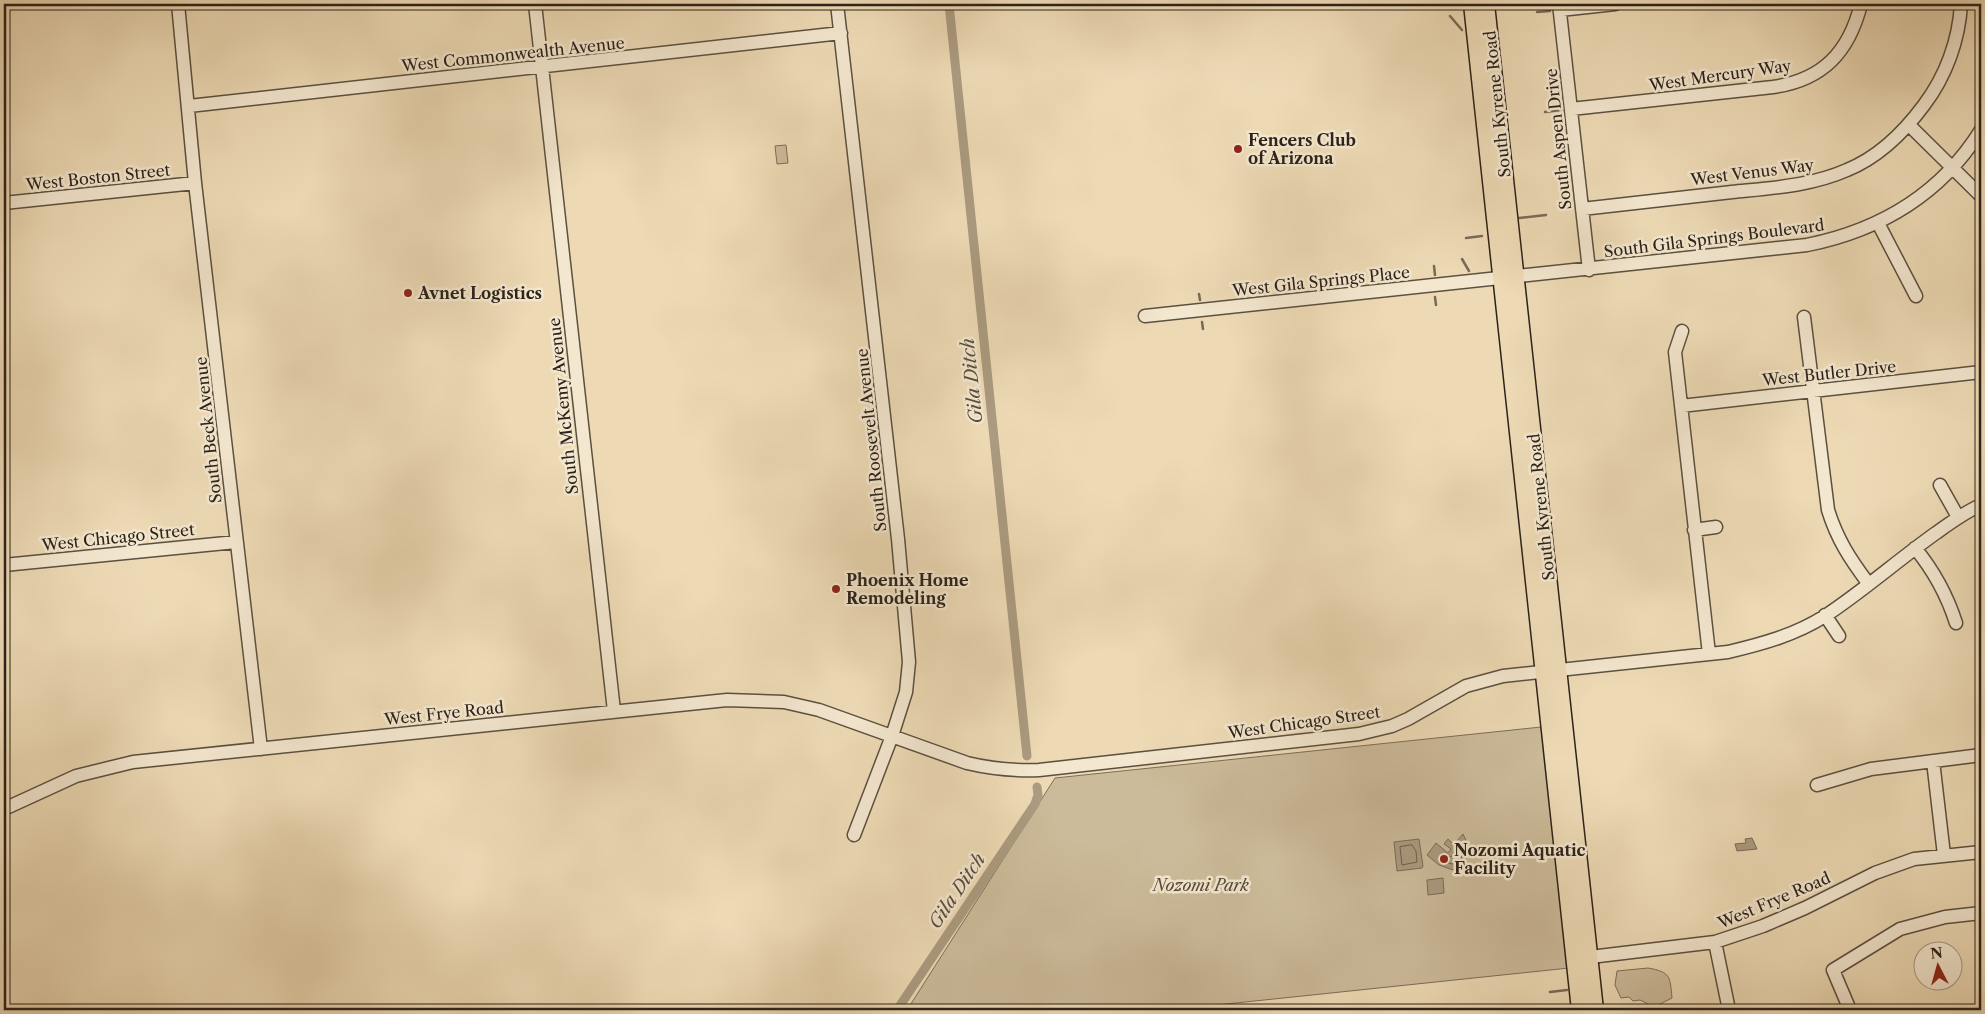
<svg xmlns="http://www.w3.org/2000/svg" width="1985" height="1014" viewBox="0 0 1985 1014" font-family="'Libre Caslon Text',serif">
	<rect width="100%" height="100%" fill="#eddab5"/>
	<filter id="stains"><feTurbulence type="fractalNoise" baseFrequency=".004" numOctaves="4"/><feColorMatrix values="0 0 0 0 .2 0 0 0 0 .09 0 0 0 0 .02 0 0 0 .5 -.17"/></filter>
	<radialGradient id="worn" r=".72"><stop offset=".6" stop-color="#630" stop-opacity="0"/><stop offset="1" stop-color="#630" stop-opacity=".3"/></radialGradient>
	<path fill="#ccbb9a" stroke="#7c6e5a" d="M786,145L788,163L777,164L775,146Z
		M1541,727L1569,968L1169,1010H907L1055,778Z
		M1648,968C1671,972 1670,977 1672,998L1654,1007L1640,1000L1633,1001L1629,997L1621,998L1615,985L1617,971Z"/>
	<path fill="#ab9b80" stroke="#786b57" d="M1463,834L1470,849L1465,862L1453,870L1439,865L1427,855L1436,843L1448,853L1451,849L1444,844L1448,839L1452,843L1454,841L1456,842Z
		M1752,838L1757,849L1737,851L1735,844L1746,843L1745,839Z
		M1419,839L1423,866L1422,868L1397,871L1394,842Z
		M1443,878L1444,893L1428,895L1427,880Z"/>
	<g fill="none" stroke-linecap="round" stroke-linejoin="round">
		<path stroke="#6c5e4c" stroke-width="1" d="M1412,845L1416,851L1417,862L1402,865L1400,847Z
			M1461,845L1464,849L1461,859L1452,864L1445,862V858L1452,856L1456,848Z"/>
		<path stroke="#786b57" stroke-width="2.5" d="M1537,12L1550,11
			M1450,16L1462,30
			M1545,112L1561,110
			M1564,208L1571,207
			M1519,218L1546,215
			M1466,238L1482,236
			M1462,259L1469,271
			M1434,266L1435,275
			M1356,276L1357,283
			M1199,294L1200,300
			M1435,297L1436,305
			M1202,322L1203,329
			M1550,992L1567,990"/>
		<path stroke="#ab9b80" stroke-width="9" d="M949,4L1027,756
			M897,1010L1035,804L1038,795L1037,787"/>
		<defs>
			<path id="minor" d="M178,4L195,183L261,749
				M535,4L614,711
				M837,4L898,539L909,662L906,692L892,736L854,835
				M1559,4L1589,270
				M1560,10L1615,4
				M189,106L841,33
				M1571,109L1773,87C1823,80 1849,52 1861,4
				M1909,125L1981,196
				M4,203L195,183
				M1582,209C1632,203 1682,198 1732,192C1771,188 1811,186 1847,170C1879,157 1904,132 1924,105C1946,76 1959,40 1961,4
				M1878,223L1916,296
				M1145,316L1807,245C1881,230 1941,194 1981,130
				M1804,317L1828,510C1837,539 1850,559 1868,583
				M1682,331L1675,352L1709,654
				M1681,406L1981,372
				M1940,485L1958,517
				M1694,530L1716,527
				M1915,548C1934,571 1947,595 1956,623
				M4,565L236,542
				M1825,615L1839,636
				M1933,761L1944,855
				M1817,785L1871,769L1981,755
				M4,809L76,776L133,762L727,700L784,702L819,710L967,763C992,769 1013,771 1039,770L1359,734L1392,726L1408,719L1466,686L1503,676L1728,652C1762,644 1795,635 1825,616C1863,591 1898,560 1936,533C1950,523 1965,512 1981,505
				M1715,942L1729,1010
				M1582,958L1715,942L1763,926L1805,908L1875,873L1914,859L1981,852
				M1850,1010L1833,970L1900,929L1945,917L1981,913"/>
			<path id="major" d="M1472,4L1580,1010
				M1486,4L1595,1010"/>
		</defs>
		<use href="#minor" stroke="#5c5040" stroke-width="15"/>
		<use href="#major" stroke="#2c2219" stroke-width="19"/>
		<use href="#minor" stroke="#f3e7cf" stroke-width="12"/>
		<use href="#major" stroke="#eddab5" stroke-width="16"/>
	</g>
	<g fill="#8f2418" stroke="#f3e7cf" stroke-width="2">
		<circle cx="1238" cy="149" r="5"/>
		<circle cx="408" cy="293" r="5"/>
		<circle cx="836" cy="589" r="5"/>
		<circle cx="1444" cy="859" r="5"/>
	</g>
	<g text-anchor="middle" stroke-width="5" stroke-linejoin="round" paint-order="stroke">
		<g font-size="16" fill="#2c2219" stroke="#f3e7cf">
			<text transform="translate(513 54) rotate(-6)" y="6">West Commonwealth Avenue</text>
			<text transform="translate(1720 75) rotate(-8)" y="6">West Mercury Way</text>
			<text transform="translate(1497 104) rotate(-96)" y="6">South Kyrene Road</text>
			<text transform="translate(1558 139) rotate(-96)" y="6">South Aspen Drive</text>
			<text transform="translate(1752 172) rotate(-7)" y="6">West Venus Way</text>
			<text transform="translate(98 177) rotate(-6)" y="6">West Boston Street</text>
			<text transform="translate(1714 238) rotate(-7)" y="6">South Gila Springs Boulevard</text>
			<text transform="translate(1321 281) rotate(-6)" y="6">West Gila Springs Place</text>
			<text transform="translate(1829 373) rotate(-6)" y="6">West Butler Drive</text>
			<text transform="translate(563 406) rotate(-96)" y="6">South McKemy Avenue</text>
			<text transform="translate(208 430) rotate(-96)" y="6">South Beck Avenue</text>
			<text transform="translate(871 440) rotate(-96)" y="6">South Roosevelt Avenue</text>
			<text transform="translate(1541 507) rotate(-96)" y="6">South Kyrene Road</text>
			<text transform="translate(118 537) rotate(-6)" y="6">West Chicago Street</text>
			<text transform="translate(444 713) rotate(-6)" y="6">West Frye Road</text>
			<text transform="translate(1304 722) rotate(-8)" y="6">West Chicago Street</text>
			<text transform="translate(1774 900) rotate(-23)" y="6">West Frye Road</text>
		</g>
		<g font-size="16" font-weight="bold" fill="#2c2219" stroke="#f3e7cf" text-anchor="start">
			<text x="1248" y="146">Fencers Club<tspan x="1248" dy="18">of Arizona</tspan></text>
			<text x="418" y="299">Avnet Logistics</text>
			<text x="846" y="586">Phoenix Home<tspan x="846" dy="18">Remodeling</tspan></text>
			<text x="1454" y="856">Nozomi Aquatic<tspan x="1454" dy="18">Facility</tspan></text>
		</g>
		<g font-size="16" font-style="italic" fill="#544839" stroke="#f3e7cf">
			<text x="1201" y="891">Nozomi Park</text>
		</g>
		<g font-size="18" font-style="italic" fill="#584c3d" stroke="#f3e7cf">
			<text transform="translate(972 381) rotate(-96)" y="6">Gila Ditch</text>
			<text transform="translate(957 891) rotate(-56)" y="6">Gila Ditch</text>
		</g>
	</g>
	<rect width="1985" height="1014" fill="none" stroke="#eddab5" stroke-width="20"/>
	<rect x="5" y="5" width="1975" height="1004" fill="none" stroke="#2c2219" stroke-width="2.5"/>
	<rect x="10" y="10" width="1965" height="994" fill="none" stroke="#2c2219"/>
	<g transform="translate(1938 966) rotate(354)"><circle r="24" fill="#f3e7cf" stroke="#a39886"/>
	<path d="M0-4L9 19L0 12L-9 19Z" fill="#8f2418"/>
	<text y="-8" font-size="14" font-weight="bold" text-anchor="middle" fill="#2c2219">N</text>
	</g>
	<rect width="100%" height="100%" filter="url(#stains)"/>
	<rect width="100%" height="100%" fill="url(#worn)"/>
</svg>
